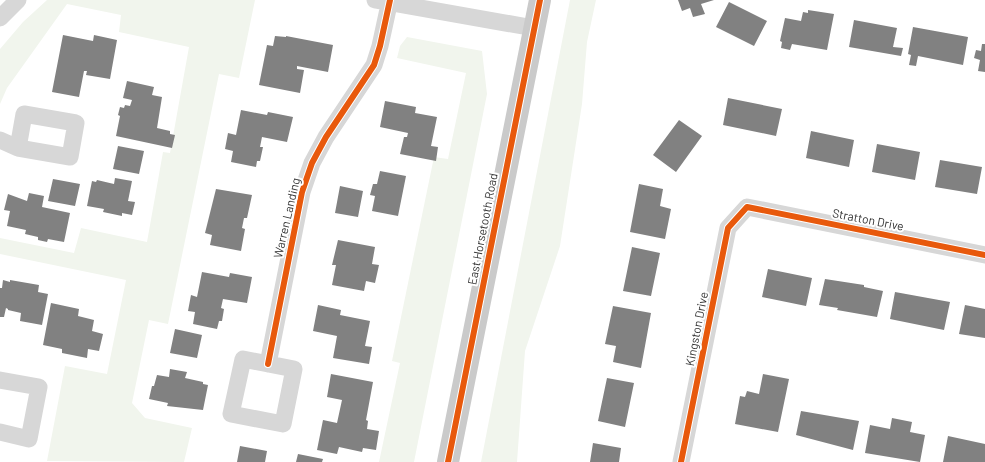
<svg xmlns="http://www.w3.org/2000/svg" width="985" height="462" viewBox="0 0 985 462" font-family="Barlow,sans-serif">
	<rect width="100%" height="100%" fill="#fff"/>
	<path fill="#f1f5ed" d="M47,0H255L239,78L219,74L168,324L149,320L132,403L145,418L192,428L184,462L47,461L65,366L107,374L126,280L0,254V238L74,253L81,228L147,242L163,152L170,153L189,47L119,32L121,15L67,4L7,88L0,104V49L23,22Z
		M570,0H596L587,42L582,104L560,246L525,351L517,462H481Z
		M407,37L482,51L487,94L414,462H379L400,363L392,361L434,157L448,159L466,73L397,58L400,46Z"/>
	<path fill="#818181" d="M678,0H714L701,4L705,14L693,17L690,8L682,11Z
		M729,2L767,21L754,46L716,27Z
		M808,10L834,14L827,50L792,44L790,50L781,48L782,42L780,41L785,18L801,21L803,12L808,13Z
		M854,20L897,28L893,47L903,48L901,56L849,47Z
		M913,27L968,37L963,65L918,56L916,66L909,65L911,55L908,54Z
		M63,35L93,41L94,35L117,40L110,79L86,75L87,71H84L79,97L52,92Z
		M275,36L286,37V36L333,45L328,72L297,66V69L304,70L300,93L259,85L267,45L273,46Z
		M982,44H985V72L978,71L980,60L974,58L976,50L981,51Z
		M127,81L154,87L152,95L162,97L157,128L170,131V134L175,135L172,148L116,136L120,116L118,115L120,107L124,108L125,105L130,106L132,100L123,98Z
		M728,98L782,109L776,136L723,125Z
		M385,101L416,107L415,113L437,117L431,146L438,147L436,161L400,154L404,137H407L408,133L380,127Z
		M241,110L267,115L268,112L293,117L287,142L262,137L260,147H263L260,161H257L256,167L231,162L233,151L225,149L228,133L236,135Z
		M679,120L702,136L676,172L653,155Z
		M811,131L854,140L849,167L806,158Z
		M877,144L920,152L915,180L872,172Z
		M118,146L144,151L139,174L113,169Z
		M940,160L982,167L977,194L935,187Z
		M380,171L406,176L398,216L372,211L375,196L370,195L373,184H377Z
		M115,178L132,181L128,201L135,202L132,215L122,213V216L103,212L104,209L87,206L92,181L96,182L97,180L114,184Z
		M53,179L80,184L75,206L48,201Z
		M639,184L663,189L660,206L671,209L665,239L630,232Z
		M340,186L363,191L358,217L335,213Z
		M216,189L252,195L247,218H244L242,228L245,229L241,251L210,245L212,235L205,233Z
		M29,193L44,196L42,207L70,213L64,242L48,239L47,242L38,240V237L25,234L26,230L7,226L10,211L4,210L8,194L27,201Z
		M338,240L375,247L372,264L379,265L375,283L366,281L364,291L332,285L336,265H332Z
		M632,247L660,253L651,296L623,291Z
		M768,269L812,278L806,306L762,297Z
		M202,272L229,277L230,273L252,277L247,303L223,299L221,308L224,309L222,321H219L217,329L193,324L195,312L188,311L191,295L197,297Z
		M825,279L864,285V287L883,291L877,317L837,310L838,308L819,305Z
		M3,280L10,282V280L39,285L38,292L48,294L42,325L20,321L21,313L8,310V309L6,308L4,317H0V288H2Z
		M895,292L950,302L944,330L890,319Z
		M51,303L79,309L78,316L94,320L92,331L103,334L99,351L88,349L87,358L62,353V349L43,345Z
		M318,305L341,310L340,315L370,321L365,346L372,347L369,364L333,358L337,336L313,331Z
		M965,305L985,309V338L959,334Z
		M613,306L651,313L641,368L613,362L616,346L605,344Z
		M175,329L202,335L197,358L170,353Z
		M170,369L187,372L185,378L203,382V384L208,385L203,410L167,406L168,403L149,399L152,386H154L157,375L169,377Z
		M331,374L373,382L366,420L368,421L367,429L379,431L376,450L363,448L362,452L339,447L337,454L317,450L323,420L337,423L342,400L327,397Z
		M763,374L789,379L778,432L735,424L740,396L745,397L747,391L759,394Z
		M607,378L634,383L625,427L598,421Z
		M801,411L859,421L853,450L796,435Z
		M892,418L912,422L910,432L925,435L920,462L865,453L870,425L890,429Z
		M948,436L985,444V462H943Z
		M593,443L621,448L619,462H590Z
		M240,446L267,451L265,462H237Z
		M298,454L323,459L322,462H296Z"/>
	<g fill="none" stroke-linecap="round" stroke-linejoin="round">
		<path stroke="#d7d7d7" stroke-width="17" d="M375,0L534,28
			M0,18L18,0
			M0,140L18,148L70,157L76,123L24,114L18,148
			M243,359L294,369L283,424L231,414Z
			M268,364L302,192L312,163L326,137L374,65L380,46L390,0
			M0,380L39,387L29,439L0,432
			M681,462L728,228L747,207L985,255"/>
		<path stroke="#cacaca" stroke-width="22" d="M448,462L540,0"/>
		<defs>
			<path id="cycleway" d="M268,364L302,192L312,163L326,137L374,65L380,46L390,0
				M448,462L540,0
				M681,462L728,228L747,207L985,255"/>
		</defs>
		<use href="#cycleway" stroke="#fff" stroke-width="8"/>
		<use href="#cycleway" stroke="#e8590c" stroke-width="6"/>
	</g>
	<g text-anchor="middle" stroke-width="4" stroke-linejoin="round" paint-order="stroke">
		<g font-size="12" fill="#333" stroke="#fff">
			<text transform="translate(287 218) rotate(-77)" y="4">Warren Landing</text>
			<text transform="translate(868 220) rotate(11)" y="4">Stratton Drive</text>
			<text transform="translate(483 229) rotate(-79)" y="4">East Horsetooth Road</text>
			<text transform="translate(697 329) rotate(-79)" y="4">Kingston Drive</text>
		</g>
	</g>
</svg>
